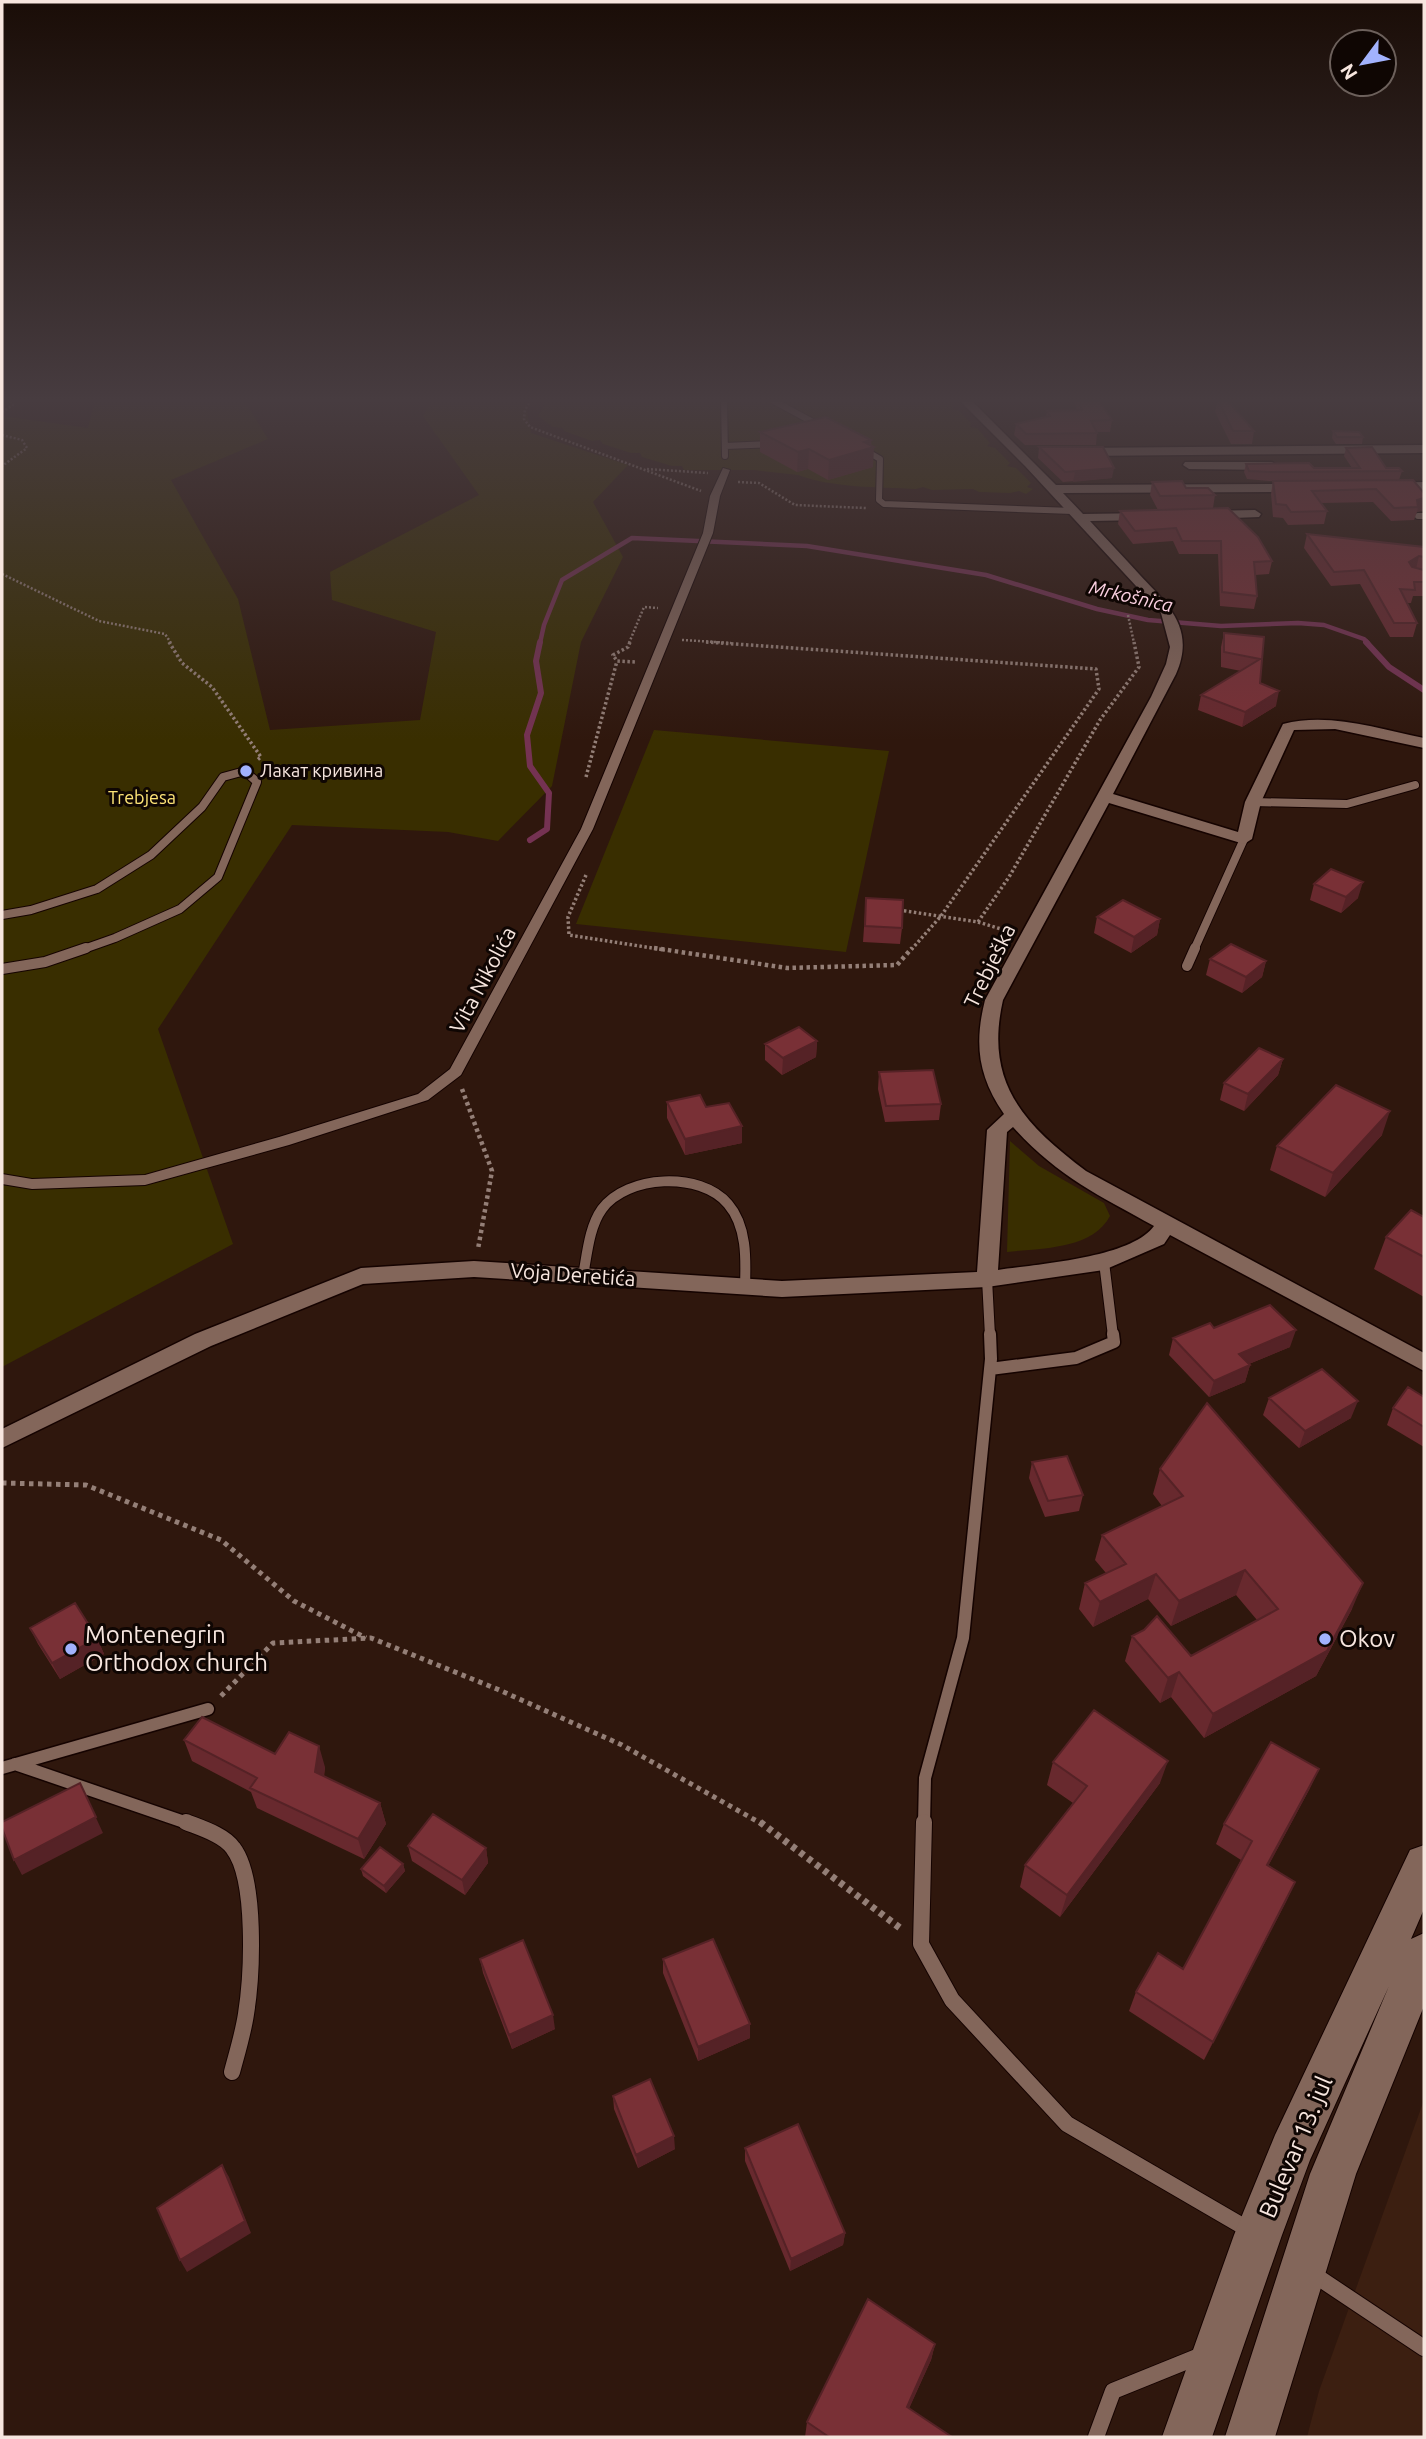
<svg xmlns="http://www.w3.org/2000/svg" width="1426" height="2439" viewBox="0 0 1426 2439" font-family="Ubuntu,sans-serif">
	<rect width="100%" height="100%" fill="#2f170d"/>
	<path fill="#3c1f11" d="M1424,2100V2437H1307L1319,2391Z"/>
	<path fill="#392e00" d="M95,400H244L268,439L171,480L238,599L270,730L420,720L436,632L332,600L330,572L479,495L423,416L433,400H525L531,433L628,465L593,502L623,557L581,642L552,786L498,841L448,832L292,825L158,1029L233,1244L2,1367V416L88,428Z
		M547,400H949L954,405L951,409L958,410L971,423L970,427L977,428L990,443L987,446L995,448L1010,463L1007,466L1016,468L1031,483L1027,487L1033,489L1026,494L1019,491L1010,493L979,492L973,489L932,490L923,487L916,489C877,487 833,488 798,475L754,470H684L682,466H672L642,457L640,453H631L603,444L600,440L592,441L564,431L563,428L553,427L538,416Z
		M654,730L889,751L846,952L576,924Z
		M1010,1141L1039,1166L1104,1203L1110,1216C1092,1250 1041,1248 1007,1252Z"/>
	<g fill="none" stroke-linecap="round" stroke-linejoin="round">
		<path stroke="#753252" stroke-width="4.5" d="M540,643L544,625L562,580L632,538L807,546L986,575L1097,609L1148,620L1221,626L1298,623L1324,625L1364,639L1368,643"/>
		<path stroke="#753252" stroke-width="6" d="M1366,642L1389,667L1424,690
			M530,840L547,829L549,793L530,766L527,735L541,693L536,661L540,642"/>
		<defs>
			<path id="service-far4" d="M724,400L725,456
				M772,400L822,427
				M725,446L773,444
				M861,448L880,459L879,500L884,504L1073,511
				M1418,516H1424"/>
			<path id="service-far3" d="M1253,802L1347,804L1415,785
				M2,915L31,910L97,889L151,855L202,807L223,777L245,771L257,782L218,877L180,909L115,938L81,950
				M1194,950L1244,839"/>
			<path id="service-far2" d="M1187,966L1195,948
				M2,969L45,962L86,948
				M1104,1262L1113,1336
				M583,1276C587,1255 589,1227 602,1209C627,1175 700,1171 728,1204C747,1226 746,1259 745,1286
				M987,1279L990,1336"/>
			<path id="service-far1" d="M990,1369L1076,1358L1114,1342L1113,1334
				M15,1764L190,1824
				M2,1768L208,1709
				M924,1824L925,1778L963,1638L991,1359L990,1334"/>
			<path id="service" d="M186,1822C201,1828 224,1835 233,1848C257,1879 252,1976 246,2014C243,2034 237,2053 232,2072
				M924,1822L921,1944L952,2000L1067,2124L1251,2231
				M1313,2274L1424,2348
				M1096,2437L1113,2391L1202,2355"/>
			<path id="pedestrian" d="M723,468L730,470L720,496L713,533L593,829L461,1075L428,1100L289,1145L145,1185L32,1189L2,1184V1174L32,1179L145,1175L279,1137L418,1094L450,1069L581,829L703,533L710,496Z"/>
			<path id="minor" d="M959,400H971L1056,485L1298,484L1304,488L1298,492L1063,493L1083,514L1151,513L1153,516L1147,520L1090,521C1106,539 1123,556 1139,574C1168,605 1196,628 1176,674L1113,794L1238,832L1245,802L1283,724C1330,712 1378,729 1424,738V748L1335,729L1294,730L1261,802L1252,839L1244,844L1109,803L1003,1000C984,1083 1024,1124 1086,1171L1424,1353V1371L1170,1235L1164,1244L1104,1270L987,1287L782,1297L474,1277L363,1284L211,1346L2,1448V1429L195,1334L361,1268L474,1261L782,1281L977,1272L987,1130L1004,1114C978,1076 974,1044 985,1000L1151,697L1166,664L1170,647L1161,613L1025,466ZM1013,1127C1057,1176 1098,1195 1154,1226C1131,1258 1037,1264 998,1270L1007,1132Z
				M1424,445V453L1078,456L1072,452L1078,448Z
				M1185,462H1272L1278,466L1272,470L1189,469L1183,465Z
				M1424,482V490L1390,491L1384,487L1390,483Z
				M1255,510L1261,514L1259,517L1207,519L1201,515L1207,511Z"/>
			<path id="secondary" d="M1424,1845V1909L1411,1939L1424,1933V2006L1356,2174L1275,2437H1225L1310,2174L1389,1986L1310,2160L1282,2235L1212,2437H1162L1234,2235L1275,2135L1410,1850Z"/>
		</defs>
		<use href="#service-far4" stroke="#150300" stroke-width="8"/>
		<use href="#service-far3" stroke="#150300" stroke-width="10"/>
		<use href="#service-far2" stroke="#150300" stroke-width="12"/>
		<use href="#service-far1" stroke="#150300" stroke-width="15"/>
		<use href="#service" stroke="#150300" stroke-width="18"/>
		<use href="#pedestrian" stroke="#150300" stroke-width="2"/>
		<use href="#minor" stroke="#150300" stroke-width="3"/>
		<use href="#secondary" stroke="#150300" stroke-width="2"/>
		<path stroke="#947f77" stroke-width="2.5" stroke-dasharray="2 2" stroke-linecap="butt" d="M531,400L525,410L524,419L530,427L701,491
			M2,412L13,405L9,400
			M2,435L22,440L27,448L2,466
			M647,469L708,473
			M738,482L759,483L795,505L866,508
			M2,574L99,621L165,634L171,643
			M1128,615L1134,643
			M682,640L731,643
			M629,643L644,607L658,608"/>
		<path stroke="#947f77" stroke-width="3.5" stroke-dasharray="2.5 2.5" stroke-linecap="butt" d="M169,642L182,663L212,687L261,757L256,761
			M630,642L628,647L613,655L617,661L635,662
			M706,642L1096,669L1099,689L941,916L911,950
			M586,777L617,661
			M586,875L568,917L569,935L665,950
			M899,910L978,922L1009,877L1100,720L1139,667L1134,642
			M978,922L1011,932"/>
		<path stroke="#947f77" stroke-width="4.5" stroke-dasharray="3.5 3.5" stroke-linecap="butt" d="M654,948L787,968L897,965L912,948
			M462,1089L492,1171L478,1249"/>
		<path stroke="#947f77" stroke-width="5" stroke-dasharray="4.5 4.5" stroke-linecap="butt" d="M2,1483L86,1485L221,1540L294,1601L366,1638
			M221,1696L273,1643L371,1638L497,1689L622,1745L762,1824"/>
		<path stroke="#947f77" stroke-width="7" stroke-dasharray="5 5" stroke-linecap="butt" d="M760,1822L900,1928"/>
		<use href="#service-far4" stroke="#83665a" stroke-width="6"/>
		<use href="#service-far3" stroke="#83665a" stroke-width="8"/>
		<use href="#service-far2" stroke="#83665a" stroke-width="10"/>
		<use href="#service-far1" stroke="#83665a" stroke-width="12"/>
		<use href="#service" stroke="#83665a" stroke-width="16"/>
		<use href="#pedestrian" fill="#83665a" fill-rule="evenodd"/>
		<use href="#minor" fill="#83665a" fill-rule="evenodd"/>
		<use href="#secondary" fill="#83665a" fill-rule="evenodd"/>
	</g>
	<path fill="#68292e" d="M1074,400H1098L1112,420L1110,432H1097L1096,445H1025L1014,435L1016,424L1046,417L1047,411L1077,410Z
		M1218,400L1254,431L1252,444H1231L1215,412Z
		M1333,431L1363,437L1362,444H1336L1332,438Z
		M760,432L871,440L873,467L828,480L808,469L797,472L760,452Z
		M1039,447L1112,478L1063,482L1038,458Z
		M1346,448L1386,468L1402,471L1399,480L1269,481L1247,479L1244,472L1246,464L1314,468H1352L1344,456Z
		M1273,481L1424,493V510L1417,512L1414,520L1391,521L1373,502L1321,503L1327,511L1324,524L1288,525L1283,518L1273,517L1271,494Z
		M1152,482L1215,495L1213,508L1158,510L1150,495Z
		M1228,508L1272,561L1269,574L1255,575L1257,596L1254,609L1220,606L1218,554H1179L1173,541L1133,544L1118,524L1120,511Z
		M1307,534L1424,547V596H1413L1411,603H1407L1417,623L1413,637H1390L1360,584L1331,586L1304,548Z
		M1224,633L1264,637L1260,683L1276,706L1242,727L1198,710L1201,695L1241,671L1221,667V647Z
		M1314,884L1358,898L1341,913L1310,900Z
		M866,898L902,928L900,944L863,942Z
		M1097,917L1160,919L1157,935L1131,953L1094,933Z
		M1210,959L1266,961L1262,977L1242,993L1206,975Z
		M817,1041L816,1057L782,1075L765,1060V1044Z
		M1283,1059L1278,1075L1244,1111L1220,1100L1224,1083Z
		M879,1072L941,1104L939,1120L885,1122L878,1089Z
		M667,1102L706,1107L742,1143L685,1155L667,1118Z
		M1382,1135L1325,1197L1270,1170L1277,1146Z
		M1424,1217V1297L1374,1269L1386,1237Z
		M1214,1328L1290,1347L1249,1364L1250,1365L1245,1382L1209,1397L1169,1355L1173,1338Z
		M1424,1397V1447L1387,1425L1393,1408Z
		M1269,1398L1351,1418L1299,1448L1263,1415Z
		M1032,1462L1083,1495L1079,1511L1045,1517L1029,1478Z
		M1160,1469L1352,1609L1316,1676L1204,1738L1171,1697L1160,1703L1125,1661L1132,1636L1191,1656L1257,1620L1236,1595L1171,1626L1148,1599L1093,1627L1079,1609L1085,1583L1106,1573L1095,1560L1102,1535L1162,1506L1153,1494Z
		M30,1628L97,1638L104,1654L60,1679L38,1644Z
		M184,1740L275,1754L325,1767L324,1777L380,1803L386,1824L364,1859L257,1808L251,1792L192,1761Z
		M1053,1762L1160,1783L1060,1917L1020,1887L1025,1865L1073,1803L1047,1785Z
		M1319,1769L1309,1790L1268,1866L1295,1882L1204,2060L1129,2011L1136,1992L1183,1969L1241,1860L1216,1844L1224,1824Z
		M408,1846L486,1848L488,1863L465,1895L412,1861Z
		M403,1864L405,1871L386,1893L363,1876L361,1869Z
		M480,1959L555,2029L512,2049L483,1973Z
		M663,1959L750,2024V2038L698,2061L663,1973Z
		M613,2096L675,2149L638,2168L614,2109Z
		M745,2148L845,2233L843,2245L790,2271L745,2161Z
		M935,2344L931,2360L909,2408L952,2437H805L807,2422Z"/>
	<path fill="#552226" d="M871,440L870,448L874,447L873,467L828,480L829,460L864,442Z
		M809,449L808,469L797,472L798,452Z
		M1114,468L1112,478L1073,482L1075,472Z
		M1424,498V510L1417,512L1418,507L1417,500Z
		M1419,556L1416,569L1405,575L1409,562Z
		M1279,691L1276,706L1242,727L1245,712Z
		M1363,882L1358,898L1341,913L1346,897Z
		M1160,919L1157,935L1131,953L1134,937Z
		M1266,961L1262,977L1242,993L1246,977Z
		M817,1041L816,1057L782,1075L783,1058Z
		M1283,1059L1278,1075L1244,1111L1248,1094Z
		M1390,1111L1382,1135L1325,1197L1333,1173Z
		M742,1126V1143L685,1155V1139Z
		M1296,1330L1290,1347L1234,1370L1239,1354Z
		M1250,1365L1245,1382L1209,1397L1214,1381Z
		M1358,1401L1351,1418L1299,1448L1305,1431Z
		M1245,1570L1236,1595L1171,1626L1179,1601Z
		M1156,1574L1148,1599L1093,1627L1100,1602Z
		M1363,1583L1352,1609L1316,1676L1204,1738L1213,1714Z
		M97,1638L104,1654L60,1679L52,1663Z
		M1179,1672L1171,1697L1160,1703L1168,1678Z
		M319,1746L325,1767L321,1793L315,1772Z
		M1168,1761L1160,1783L1060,1917L1067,1895Z
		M1319,1769L1309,1790L1258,1885L1267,1865Z
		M80,1783L103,1833L22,1875L14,1860Z
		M380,1803L386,1824L364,1859L358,1839Z
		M486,1848L488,1863L465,1895L462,1880Z
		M403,1864L405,1871L386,1893L384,1886Z
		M1295,1882L1286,1902L1204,2060L1213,2042Z
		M553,2015L555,2029L512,2049L509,2035Z
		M750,2024V2038L698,2061V2047Z
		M674,2136L675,2149L638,2168L636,2155Z
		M222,2165L229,2177L251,2233L187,2272L180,2260Z
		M845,2233L843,2245L790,2271L791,2259Z
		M935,2344L931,2360L903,2422L907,2407Z"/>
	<path fill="#793036" stroke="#552226" stroke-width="2" d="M1079,400H1098L1112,420L1091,421L1097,433L1026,434L1016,424L1050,416L1047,411L1082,410Z
		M1218,400H1227L1254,431H1233Z
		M826,417L871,440L864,442L874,447L829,460L809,449L798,452L760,432Z
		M1333,431L1359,432L1363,437H1337Z
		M1039,447H1103L1114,468L1065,472Z
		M1372,447L1386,468H1399L1402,471L1271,472L1249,471L1246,464L1309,463L1314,468H1360L1346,448Z
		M1413,480L1424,493V498L1417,500L1418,507L1394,508L1376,489L1312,491L1327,511L1291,512L1286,505L1276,504L1273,481Z
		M1182,481L1186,488H1208L1215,495L1160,496L1152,482Z
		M1228,508L1258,537L1272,561L1254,562L1257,596L1222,592L1221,541H1182L1176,528L1135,531L1120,511Z
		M1307,534L1424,547V557L1419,556L1409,562L1412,567L1424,570V582H1414L1415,590L1400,589L1417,623H1394L1364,570L1334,572Z
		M1224,633L1264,637L1260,683L1279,691L1245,712L1201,695L1260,659L1224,652Z
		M1331,869L1363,882L1346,897L1314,884Z
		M866,898L903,900L902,928L865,926Z
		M1123,900L1160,919L1134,937L1097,917Z
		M1231,944L1266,961L1246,977L1210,959Z
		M799,1027L817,1041L783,1058L765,1044Z
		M1259,1048L1283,1059L1248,1094L1224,1083Z
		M933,1070L941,1104L886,1106L879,1072Z
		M1336,1085L1390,1111L1333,1173L1277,1146Z
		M700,1095L706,1107L729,1103L742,1126L685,1139L667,1102Z
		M1411,1210L1424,1217V1257L1386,1237Z
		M1270,1305L1296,1330L1239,1354L1250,1365L1214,1381L1173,1338L1210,1323L1214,1328Z
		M1322,1369L1358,1401L1305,1431L1269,1398Z
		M1408,1387L1424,1397V1427L1393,1408Z
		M1207,1403L1363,1583L1327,1651L1213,1714L1179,1672L1168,1678L1132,1636L1144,1630L1157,1616L1191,1656L1278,1609L1245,1570L1179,1601L1156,1574L1100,1602L1085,1583L1126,1564L1102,1535L1183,1496L1160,1469Z
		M1067,1456L1083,1495L1048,1501L1032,1462Z
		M75,1603L97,1638L52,1663L30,1628Z
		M1094,1710L1168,1761L1067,1895L1025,1865L1087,1786L1053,1762Z
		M202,1717L275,1754L289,1732L319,1746L315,1772L380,1803L358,1839L250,1788L257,1778L184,1740Z
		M1271,1742L1319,1769L1267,1865L1295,1882L1213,2042L1136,1992L1158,1953L1183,1969L1252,1841L1224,1824Z
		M80,1783L96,1817L14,1860L2,1828V1822Z
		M433,1814L486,1848L462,1880L408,1846Z
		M380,1847L403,1864L384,1886L361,1869Z
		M713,1939L750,2024L698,2047L663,1959Z
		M523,1940L553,2015L509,2035L480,1959Z
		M650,2079L674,2136L636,2155L613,2096Z
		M798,2124L845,2233L791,2259L745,2148Z
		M222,2165L245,2221L180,2260L157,2208Z
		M868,2299L935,2344L907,2407L952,2437H829L807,2422Z"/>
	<linearGradient id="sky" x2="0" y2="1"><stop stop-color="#1a0d07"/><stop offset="0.54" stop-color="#473c40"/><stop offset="1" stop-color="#473c40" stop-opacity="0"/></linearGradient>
	<rect width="1426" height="741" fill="url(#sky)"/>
	<g fill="#a2b2fd" stroke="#0f0603" stroke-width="2.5">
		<circle cx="246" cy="771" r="7"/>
		<circle cx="1325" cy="1639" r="7"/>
		<circle cx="71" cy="1649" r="7"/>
	</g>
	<g text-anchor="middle" stroke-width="6" stroke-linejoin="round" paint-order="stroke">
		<g font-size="18" fill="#f7e6df" stroke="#0f0603" text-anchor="start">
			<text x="260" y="777">Лакат кривина</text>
		</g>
		<g font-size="18" fill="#fde376" stroke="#0f0603">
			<text x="142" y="804">Trebjesa</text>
		</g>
		<g font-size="19" font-style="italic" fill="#fbd0e1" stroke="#0f0603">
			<text transform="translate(1131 596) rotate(13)" y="7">Mrkošnica</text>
		</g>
		<g font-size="21" fill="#f7e6df" stroke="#0f0603">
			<text transform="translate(990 966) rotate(-64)" y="7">Trebješka</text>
			<text transform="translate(483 980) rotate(-62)" y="7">Vita Nikolića</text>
			<text transform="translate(573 1275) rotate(4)" y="7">Voja Deretića</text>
		</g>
		<g font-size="24" fill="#f7e6df" stroke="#0f0603" text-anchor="start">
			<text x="85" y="1643">Montenegrin<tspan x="85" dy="28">Orthodox church</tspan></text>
			<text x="1339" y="1647">Okov</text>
		</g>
		<g font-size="24" fill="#f7e6df" stroke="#0f0603">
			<text transform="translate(1296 2147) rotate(-67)" y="8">Bulevar 13. jul</text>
		</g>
	</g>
	<rect width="1426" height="2439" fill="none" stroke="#f7e6df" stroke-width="7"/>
	<g transform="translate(1363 63) rotate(238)"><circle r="33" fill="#0f0603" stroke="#6c605b" stroke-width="2"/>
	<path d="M0-5L12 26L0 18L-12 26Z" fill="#a2b2fd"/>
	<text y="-10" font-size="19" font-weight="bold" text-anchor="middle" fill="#f7e6df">N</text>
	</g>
</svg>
